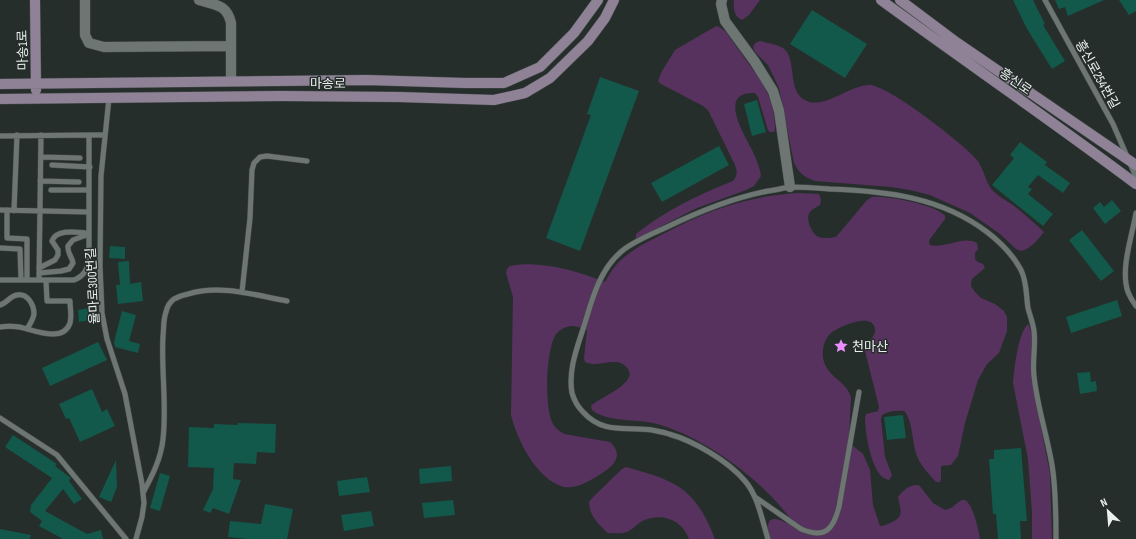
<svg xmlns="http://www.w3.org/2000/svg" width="1136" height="539" viewBox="0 0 1136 539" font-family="'Sofia Sans Condensed','Noto Sans KR',sans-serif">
	<rect width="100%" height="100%" fill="#262e2b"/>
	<path fill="#57325e" d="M734,0H760L749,15L742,20C734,17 733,8 734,0Z
		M717,26L721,28L726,32C733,41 739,51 746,60C763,83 774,98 775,129L774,132H770L768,130L758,97L755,93C717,91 744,134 752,150C756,159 760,167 761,176L754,186L746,190L697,208L638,238H636V234C668,209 696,196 733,181C738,175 737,171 735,165L708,110L703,106L661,84L658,81L662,71L675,50L711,29Z
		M760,41C767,43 775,44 781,47C799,55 785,93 807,101C825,109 853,83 871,85C891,88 963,143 977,160C984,169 985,181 992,190C998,196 1007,201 1014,206C1024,214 1034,223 1044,232C1037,240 1032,248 1021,251L1016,249L1000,234L970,213L930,195L910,190L891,187L815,181C804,177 799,173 794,163L779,88L768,65L755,52L753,47L755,43Z
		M797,193L819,194L821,200L820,205C817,207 812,209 810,212C805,218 811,232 817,236C821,239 830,238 836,237L867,200C869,199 870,198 872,197C885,195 934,205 943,214C946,216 945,216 945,219L930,239L929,242L930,245C945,249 963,235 977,243L978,249L975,253V259L978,262L983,264L985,268L973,278L971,282V286L975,292L981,298L995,304L1004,311L1007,317V331L999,353L987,364L978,380L965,423L958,456L951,465L941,466V479L940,482H936C929,474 921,466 917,456C912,443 913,420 904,411C896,410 888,411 882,415L881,420L885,457L892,475L889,480C871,478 865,431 865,417L866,414L878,411L879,407L865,351C867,341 876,337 875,329C873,311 837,327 830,334C824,340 822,350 823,358C827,378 846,380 851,397L849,439L853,446L863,454L870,470L873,505L880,526C885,526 888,524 892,522C905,517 900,508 898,497C903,490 910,484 919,485L933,503L945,510C955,508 956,502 962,500C972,497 979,532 980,539H770C768,530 764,515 780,520C783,521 786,523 789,523V517C760,478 700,434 653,423C635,419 606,422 592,410L591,406C598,398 646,381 624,365C622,363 619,362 616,362C605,361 596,367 585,362L584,358L587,330C581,328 573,324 567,327C562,328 557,332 555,336C546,352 544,408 553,424C556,429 560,431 564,434L610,442C627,458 609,469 596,477C587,482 576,489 564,487C537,480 517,440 511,415L513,297L506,273L507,269L510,266C539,260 578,271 605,282C610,273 615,265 623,258C635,248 649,241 663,234C706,211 748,196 797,193Z
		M1028,324L1029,325L1032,336V381L1050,474L1052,539H1032V512L1028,459L1013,383C1014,370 1018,333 1028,324Z
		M626,467C677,481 695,488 715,539H689C682,519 661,512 642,521C637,524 632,530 627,532C622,534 613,533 608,533C598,524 589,515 589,502L593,497L622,469Z"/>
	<path fill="#12584b" d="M1013,0H1033L1045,24L1043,25L1065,61L1052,69L1027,29Z
		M1055,0H1104L1068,16L1065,7L1059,9Z
		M1119,0H1136V11L1129,15Z
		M812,10L867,44L845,78L790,44Z
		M600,77L639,91L580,251L546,238L591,115L587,114Z
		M757,100L766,132L752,136L744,104Z
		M1020,142L1047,162L1045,165L1070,183L1063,193L1038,175L1028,187L1032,189L1028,194L1053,214L1043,226L992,185L1014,158L1010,155Z
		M719,146L729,165L662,202L651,183Z
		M1112,200L1121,211L1105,224L1093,208L1100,202L1104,207Z
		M1082,230L1114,271L1101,281L1069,240Z
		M110,246L125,247V259L109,258Z
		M129,261L130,284L141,282L143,301L118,304L116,285H120L118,262Z
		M1117,300L1122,316L1071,333L1066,317Z
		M95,307L97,319L79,322L78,310Z
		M122,311L136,315L129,341L140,344L138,353L115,347L114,342Z
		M98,342L107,360L50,386L42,368Z
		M1090,372L1091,382L1096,381L1097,391L1080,394L1077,373Z
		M92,389L102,412L107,409L115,426L80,442L69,418L66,419L59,404Z
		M903,415L906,438L887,440L884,417Z
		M238,423L276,424L275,453L257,452L256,464L234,463L233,479L241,480L229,514L213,508L210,513L203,510L213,489L214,468L188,467L189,427L214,428V424L238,425Z
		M13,435L57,464L55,466L71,478L69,481L82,499L74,504L63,489L45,511L87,534L101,530L103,539H63L39,526L42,521L30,512L31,505L52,478L5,447Z
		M1021,448L1027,521H1020L1021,539H998L996,514H993L989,459H994V450Z
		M116,460L117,487L111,502L99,497Z
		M451,466L452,481L420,484L419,469Z
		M160,473L170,476L160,511L150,508Z
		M367,477L370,492L339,496L337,481Z
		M453,500L455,515L424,518L422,503Z
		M265,504L293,509L287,539H248L228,537L230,521L261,524Z
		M371,511L374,526L344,531L341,515Z
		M0,529L31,535L30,539H0Z"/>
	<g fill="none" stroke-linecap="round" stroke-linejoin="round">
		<defs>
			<path id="lane" d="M1045,0L1113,124L1136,177
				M109,98L101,176L100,266L102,313L107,339L125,394L142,484L144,503L142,517L136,539
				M89,135H105
				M0,136L89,135V260C87,270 84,276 74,280H0
				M41,157L80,158
				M52,165L90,167
				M40,181L79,182
				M51,190H89
				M0,210L89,212
				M7,210V238L27,239V280
				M14,211L17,135
				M1136,213C1132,237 1120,269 1128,292C1130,297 1133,302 1136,306
				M0,248L20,249L21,280
				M39,268L55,260L58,255V250L52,241C56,229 76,232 86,233
				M39,273L61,271L69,269L73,263C72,256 67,253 68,246L73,240L89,234
				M39,280L41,135
				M242,292L250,218L252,170L254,163L260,157L267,156L307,161
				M0,305C7,303 10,296 17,295C27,293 34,304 34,314C33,320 30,324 27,329
				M0,327C6,326 13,326 19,327C32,329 63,344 70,323C72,316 70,308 70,301H47L46,280
				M0,418L57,455L126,539
				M143,493C152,476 161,459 163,439C167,405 161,370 163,336C164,328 163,320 166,312C167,307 170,302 174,299C178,297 183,295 188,294C220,284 254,295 287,301
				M755,497L801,529C825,539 833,530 839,507L859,392
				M768,539C762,520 758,496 745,481C728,461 694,441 669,434C663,432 657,431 652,430C626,426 604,435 583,412C578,407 574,400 572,393C568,370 577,348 584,326C592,300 599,270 622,251C634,241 652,234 667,227C700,211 732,198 768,191C776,190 783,188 791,187C804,187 817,188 830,189C886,191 941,197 987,232C1000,242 1013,255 1021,270C1027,282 1026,295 1028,308C1030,316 1033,323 1034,331C1036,346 1032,361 1034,376C1037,406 1047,435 1052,465C1056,489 1056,515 1056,539"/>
			<path id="street" d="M85,0V35L89,43L104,47L230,46
				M199,0C215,5 227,4 231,23V81
				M722,0L721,4L725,21L755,62L773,91L779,111L790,187"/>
			<path id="secondary" d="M35,0L36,90
				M881,0C966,62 1052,121 1136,184
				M900,0L956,42L1136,165
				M0,84L367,80L465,83H504L540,67L574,33L598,0
				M0,99L282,96L399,97L494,100L525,93L550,78L588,41L605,18L614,0"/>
		</defs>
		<use href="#lane" stroke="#444a49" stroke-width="6"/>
		<use href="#street" stroke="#444a49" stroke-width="11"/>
		<use href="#secondary" stroke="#444a49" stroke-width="11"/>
		<use href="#lane" stroke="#6d7673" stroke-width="5"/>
		<use href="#street" stroke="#6d7673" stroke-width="10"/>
		<use href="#secondary" stroke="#8f8297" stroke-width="10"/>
	</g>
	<defs>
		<symbol id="sight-bare" viewBox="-9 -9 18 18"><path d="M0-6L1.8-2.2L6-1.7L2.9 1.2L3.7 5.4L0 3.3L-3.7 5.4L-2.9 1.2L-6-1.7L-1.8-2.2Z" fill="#eb8dfc" stroke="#262e2b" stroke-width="2.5" paint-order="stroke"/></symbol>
	</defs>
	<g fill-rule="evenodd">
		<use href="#sight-bare" x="831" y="336" width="20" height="20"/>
	</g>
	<g text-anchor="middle" stroke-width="3" stroke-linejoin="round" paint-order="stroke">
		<g font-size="13" fill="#ebf0ef" stroke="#262e2b">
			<text transform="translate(22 50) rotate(-91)" y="5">마송1로</text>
			<text transform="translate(1098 74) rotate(61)" y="5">흥신로254번길</text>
			<text transform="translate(1016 81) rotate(35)" y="5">흥신로</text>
			<text x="328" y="88">마송로</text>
			<text transform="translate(92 286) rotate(-93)" y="5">율마로300번길</text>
		</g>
		<g font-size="13" fill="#ebf0ef" stroke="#262e2b" text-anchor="start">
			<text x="852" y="351">천마산</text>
		</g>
	</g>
	<g transform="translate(1108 511) rotate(334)" stroke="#262e2b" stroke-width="3" paint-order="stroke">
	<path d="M0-3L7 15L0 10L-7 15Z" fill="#ebf0ef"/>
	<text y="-6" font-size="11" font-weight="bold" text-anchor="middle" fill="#ebf0ef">N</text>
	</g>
</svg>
